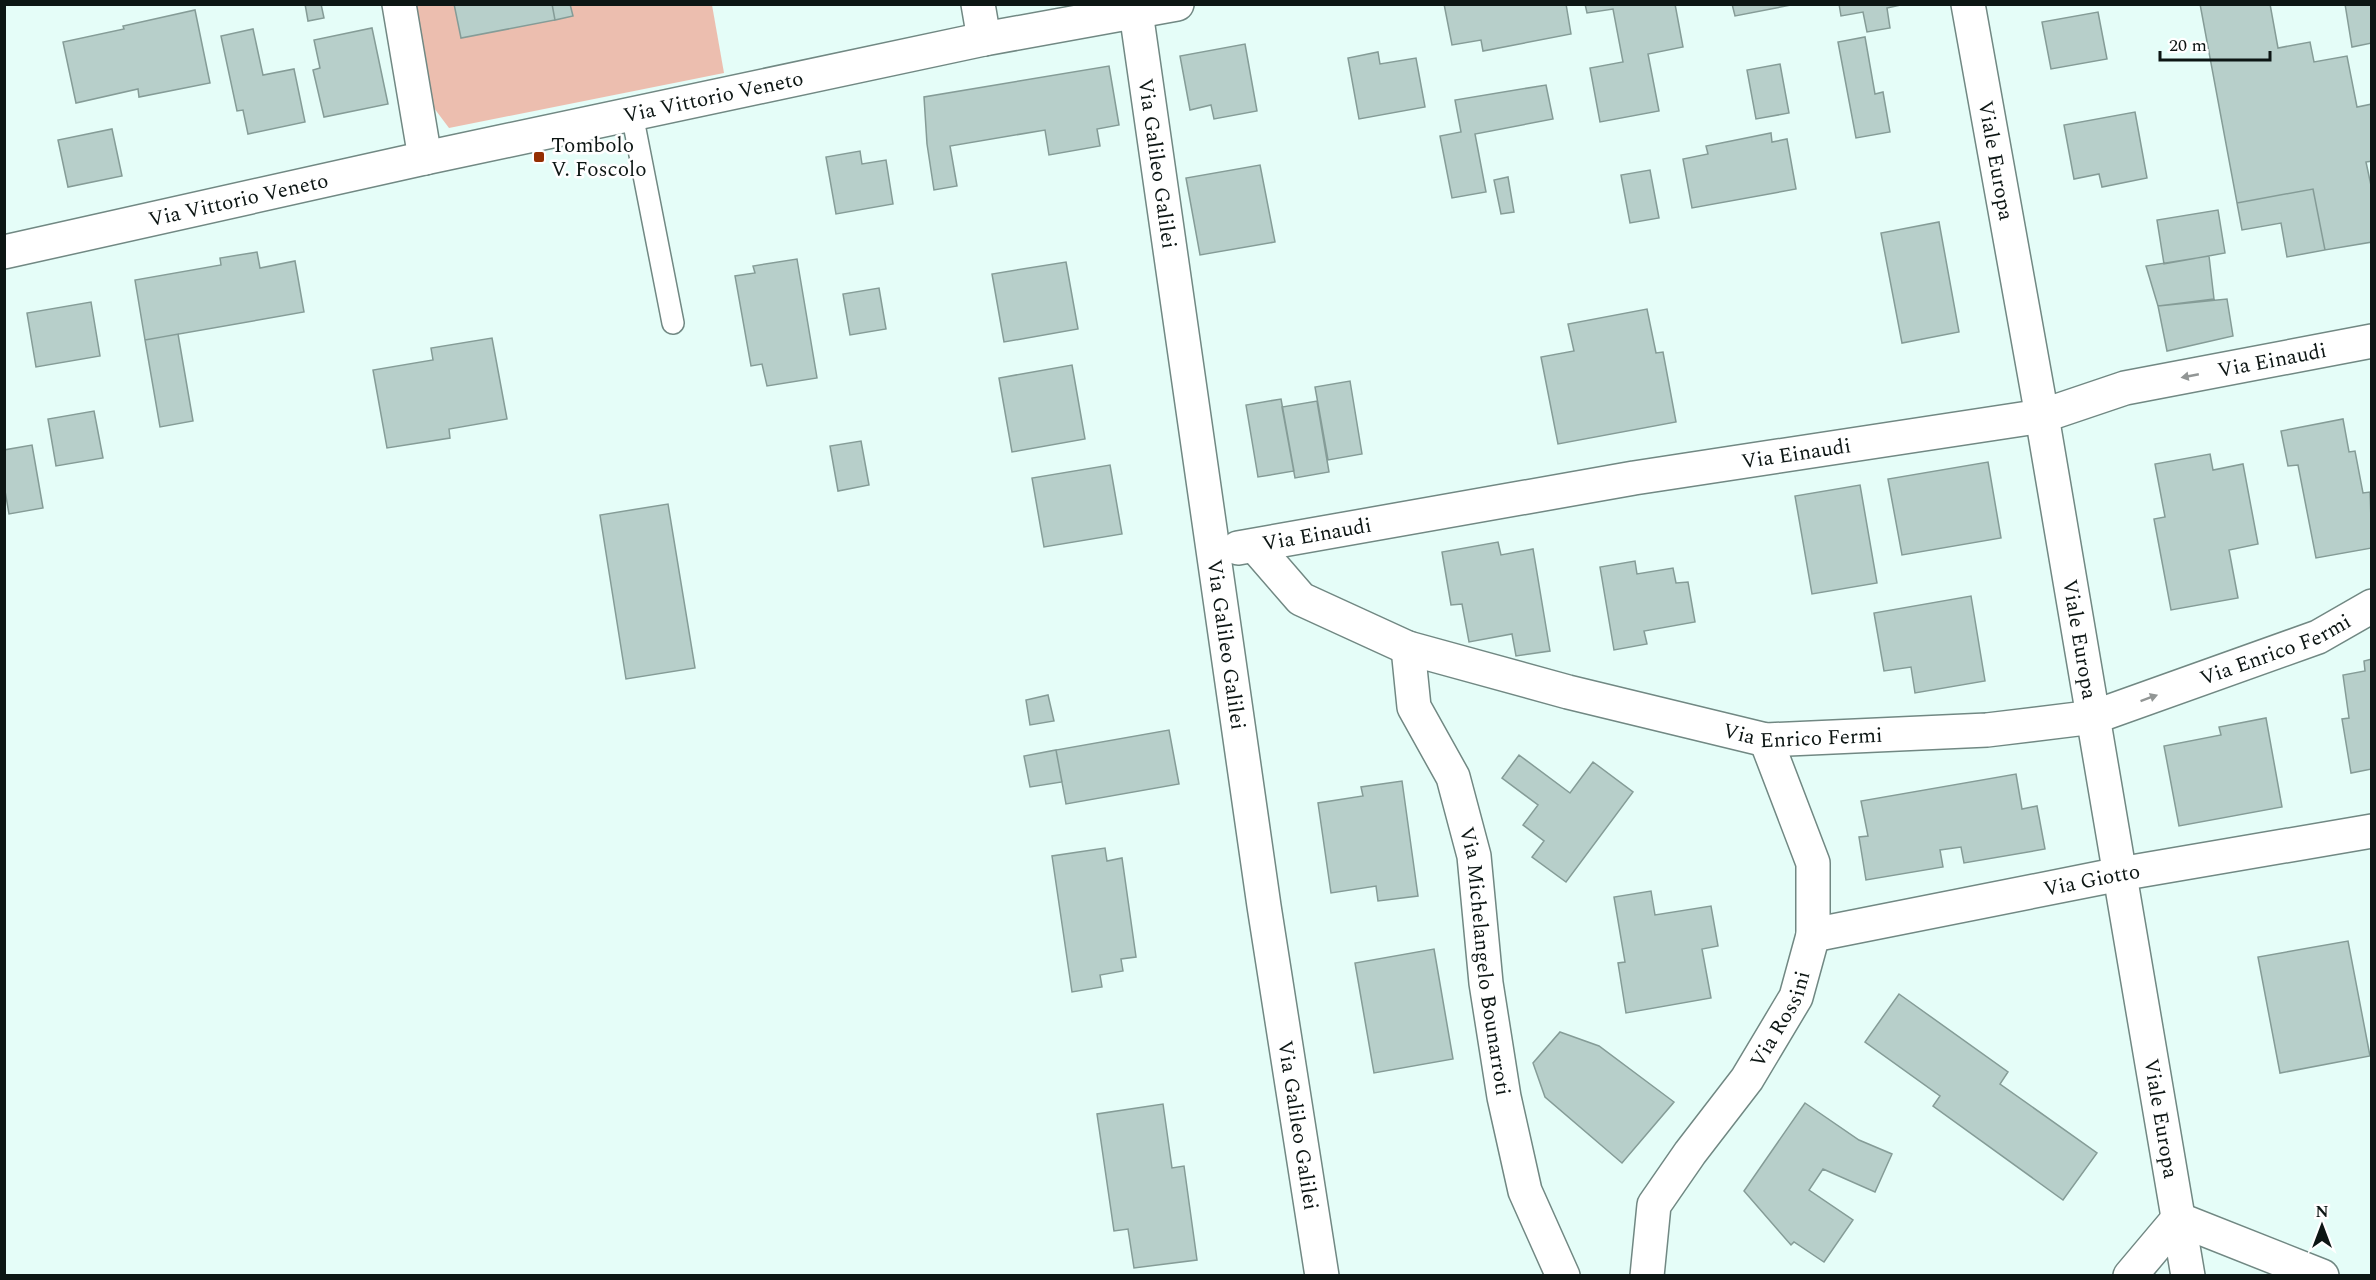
<svg xmlns="http://www.w3.org/2000/svg" width="2376" height="1280" viewBox="0 0 2376 1280" font-family="Spectral,serif">
	<rect width="100%" height="100%" fill="#e5fdf8"/>
	<path fill="#ecbeaf" d="M413,5H712L724,73L449,128L434,108L426,79Z"/>
	<path fill="#b7cfca" stroke="#859c97" stroke-width="1.5" d="M305,4H321L324,18L308,21Z
		M454,4H552L555,20L461,38Z
		M552,4H570L573,16L555,20Z
		M1444,4H1566L1571,34L1483,51L1481,40L1452,45Z
		M1585,4H1675L1683,47L1648,54L1659,111L1600,122L1590,68L1623,62L1613,9L1587,13Z
		M1732,4H1796L1735,16Z
		M1839,4H1905L1887,8L1890,28L1867,32L1863,12L1841,16Z
		M2200,4H2270L2278,48L2310,42L2314,62L2347,56L2357,107L2372,104V161L2366,162L2372,190V242L2325,250L2313,189L2237,203Z
		M2345,4H2372V43L2352,47Z
		M195,10L210,83L139,97L138,89L76,103L63,42L124,29L123,26Z
		M2098,12L2107,59L2051,69L2042,22Z
		M372,28L388,104L324,117L313,70L320,68L314,40Z
		M253,29L263,75L294,69L305,122L248,134L243,110L237,111L221,36Z
		M1865,37L1875,94L1883,92L1890,132L1856,138L1838,42Z
		M1245,44L1257,111L1214,119L1211,105L1190,110L1180,56Z
		M1378,52L1380,64L1416,58L1425,107L1359,119L1348,58Z
		M1780,64L1789,113L1756,119L1747,70Z
		M1109,66L1119,125L1097,129L1100,146L1049,155L1045,130L950,146L957,186L934,190L927,144L924,97Z
		M1546,85L1553,119L1475,134L1486,192L1452,198L1440,136L1461,132L1455,100Z
		M2135,112L2147,178L2102,187L2099,174L2074,179L2064,125Z
		M112,129L122,176L68,187L58,140Z
		M1771,133L1772,142L1787,139L1796,189L1692,208L1683,159L1708,154L1706,146Z
		M860,151L862,164L886,160L893,204L836,214L826,157Z
		M1260,165L1275,242L1200,255L1186,178Z
		M1650,170L1659,218L1630,223L1621,175Z
		M1508,177L1514,212L1501,214L1494,180Z
		M2313,189L2325,250L2287,257L2281,223L2242,230L2237,203Z
		M2218,210L2225,253L2164,264L2157,220Z
		M1939,222L1959,332L1902,343L1881,233Z
		M257,252L260,268L295,261L304,312L145,340L135,280L221,265L220,258Z
		M2209,256L2214,299L2158,306L2146,266Z
		M797,259L817,378L767,386L762,364L751,366L735,276L755,273L753,266Z
		M1066,262L1078,329L1004,342L992,274Z
		M879,288L886,329L850,335L843,294Z
		M2227,299L2233,336L2167,351L2158,306Z
		M91,302L100,356L36,367L27,313Z
		M1647,309L1656,353L1663,352L1676,422L1558,444L1541,357L1574,351L1568,324Z
		M178,334L193,421L160,427L145,340Z
		M492,338L507,419L449,429L450,438L387,448L373,370L433,360L431,348Z
		M1072,365L1085,439L1012,452L999,378Z
		M1350,381L1362,454L1328,460L1315,387Z
		M1281,399L1294,471L1258,477L1246,405Z
		M1317,401L1329,472L1295,478L1282,407Z
		M94,411L103,458L56,466L48,419Z
		M2343,419L2349,452L2355,451L2363,493L2370,492L2372,548L2316,558L2298,465L2288,466L2281,431Z
		M861,441L869,485L838,491L830,446Z
		M32,445L43,508L9,514L4,485V450Z
		M2210,454L2213,470L2243,464L2258,544L2229,550L2238,598L2171,610L2154,519L2165,517L2155,464Z
		M1988,462L2001,538L1902,555L1888,479Z
		M1110,465L1122,534L1044,547L1032,478Z
		M1860,485L1877,583L1812,594L1795,496Z
		M668,504L695,668L626,679L600,515Z
		M1498,542L1501,555L1533,549L1550,651L1516,656L1512,634L1469,642L1462,604L1451,605L1442,552Z
		M1635,561L1637,574L1673,568L1676,583L1688,582L1695,622L1644,631L1647,644L1614,650L1600,567Z
		M1971,596L1985,681L1915,693L1911,667L1884,671L1874,613Z
		M2372,659V769L2351,773L2342,719L2349,718L2343,675L2365,671L2364,661Z
		M1048,695L1054,721L1030,725L1026,700Z
		M2266,718L2282,807L2179,826L2164,746L2221,735L2219,727Z
		M1169,730L1179,784L1066,804L1056,750Z
		M1056,750L1062,782L1030,787L1024,756Z
		M1519,755L1570,793L1593,762L1633,792L1566,882L1532,857L1544,841L1523,825L1538,805L1502,778Z
		M2016,774L2022,809L2037,806L2045,849L1964,863L1961,847L1940,850L1943,867L1866,880L1859,837L1868,836L1861,801Z
		M1402,781L1418,896L1378,901L1376,886L1331,893L1318,803L1363,796L1361,787Z
		M1105,848L1107,861L1122,858L1136,957L1121,959L1123,971L1100,975L1102,987L1072,992L1052,856Z
		M1651,891L1655,915L1711,906L1718,946L1702,949L1711,998L1626,1013L1618,963L1625,962L1614,897Z
		M2348,941L2370,1056L2280,1073L2258,957Z
		M1434,949L1453,1059L1374,1073L1355,963Z
		M1899,994L2008,1072L2000,1084L2097,1153L2063,1200L1933,1106L1940,1096L1865,1042Z
		M1560,1032L1599,1046L1674,1102L1622,1163L1545,1097L1533,1063Z
		M1805,1103L1859,1140L1892,1154L1875,1192L1823,1169L1809,1190L1853,1220L1824,1262L1794,1242L1791,1245L1744,1191Z
		M1163,1104L1172,1168L1184,1166L1197,1260L1134,1268L1128,1229L1114,1231L1097,1114Z"/>
	<g fill="none" stroke-linecap="round" stroke-linejoin="round">
		<defs>
			<path id="service" d="M632,114L673,323"/>
			<g id="minor">
				<path d="M978,4L984,39"/>
				<path id="s1" d="M1136,12L1264,906L1322,1276"/>
				<path id="s2" d="M1255,546L1301,599L1408,648L1568,692L1766,740L1987,730L2094,717L2318,637L2372,606"/>
				<path id="s3" d="M1238,548L1634,478L2042,416L2125,388L2372,341"/>
				<path id="s4" d="M1408,648L1414,707L1453,777L1474,856L1486,983L1504,1097L1525,1191L1563,1276"/>
				<path id="s5" d="M1813,935L2120,874L2372,831"/>
				<path id="s6" d="M1647,1276L1654,1205L1690,1153L1747,1079L1796,997L1813,935V863L1766,740"/>
				<path d="M2130,1276L2178,1219L2322,1276"/>
			</g>
			<g id="tertiary">
				<path d="M399,4L425,158"/>
				<path id="s7" d="M1968,4L2042,416L2188,1276"/>
			</g>
			<g id="secondary">
				<path id="s8" d="M4,252L425,158L984,39L1177,4"/>
			</g>
		</defs>
		<use href="#service" stroke="#718883" stroke-width="24"/>
		<use href="#minor" stroke="#718883" stroke-width="36"/>
		<use href="#tertiary" stroke="#718883" stroke-width="36"/>
		<use href="#secondary" stroke="#718883" stroke-width="36"/>
		<use href="#service" stroke="#fff" stroke-width="21"/>
		<use href="#minor" stroke="#fff" stroke-width="33"/>
		<use href="#tertiary" stroke="#fff" stroke-width="33"/>
		<use href="#secondary" stroke="#fff" stroke-width="33"/>
	</g>
	<defs><path id="oneway-solid" d="M-6-.8H1V-3.2L6.5 0L1 3.2V.8H-6Z" transform="scale(1.5)"/></defs>
	<g fill="#929695">
		<use href="#oneway-solid" transform="translate(2190 376) rotate(169)"/>
		<use href="#oneway-solid" transform="translate(2149 698) rotate(-20)"/>
	</g>
	<rect fill="#942f02" stroke="#fff" stroke-width="2" x="533" y="151" width="12" height="12" rx="3"/>
	<g text-anchor="middle" stroke-width="5" stroke-linejoin="round" paint-order="stroke">
		<g font-size="21" fill="#0d1614" stroke="#fff">
			<text dy="7" stroke="none"><textPath href="#s8" startOffset="726">Via Vittorio Veneto</textPath></text>
			<text dy="7" stroke="none"><textPath href="#s7" startOffset="159">Viale Europa</textPath></text>
			<text dy="7" stroke="none"><textPath href="#s1" startOffset="153">Via Galileo Galilei</textPath></text>
			<text dy="7" stroke="none"><textPath href="#s8" startOffset="240">Via Vittorio Veneto</textPath></text>
			<text dy="7" stroke="none"><textPath href="#s3" startOffset="1052">Via Einaudi</textPath></text>
			<text dy="7" stroke="none"><textPath href="#s3" startOffset="566">Via Einaudi</textPath></text>
			<text dy="7" stroke="none"><textPath href="#s3" startOffset="80">Via Einaudi</textPath></text>
			<text dy="7" stroke="none"><textPath href="#s7" startOffset="645">Viale Europa</textPath></text>
			<text dy="7" stroke="none"><textPath href="#s1" startOffset="639">Via Galileo Galilei</textPath></text>
			<text dy="7" stroke="none"><textPath href="#s2" startOffset="1080">Via Enrico Fermi</textPath></text>
			<text dy="7" stroke="none"><textPath href="#s2" startOffset="594">Via Enrico Fermi</textPath></text>
			<text dy="7" stroke="none"><textPath href="#s5" startOffset="284">Via Giotto</textPath></text>
			<text dy="7" stroke="none"><textPath href="#s4" startOffset="327">Via Michelangelo Bounarroti</textPath></text>
			<text dy="7" stroke="none"><textPath href="#s6" startOffset="297">Via Rossini</textPath></text>
			<text dy="7" stroke="none"><textPath href="#s7" startOffset="1131">Viale Europa</textPath></text>
			<text dy="7" stroke="none"><textPath href="#s1" startOffset="1125">Via Galileo Galilei</textPath></text>
		</g>
		<g font-size="21" fill="#0d1614" stroke="#fff" text-anchor="start">
			<text x="551" y="152">Tombolo<tspan x="551" dy="24">V. Foscolo</tspan></text>
		</g>
	</g>
	<rect width="2376" height="1280" fill="none" stroke="#0d1614" stroke-width="12"/>
	<g transform="translate(2322 1226)" stroke="#ffffff" stroke-width="4.5" paint-order="stroke">
	<path d="M0-4.5L10 22L0 15L-10 22Z" fill="#0d1614"/>
	<text y="-9" font-size="16" font-weight="bold" text-anchor="middle" fill="#0d1614">N</text>
	</g>
	<path d="M2160 51v9h110v-9" fill="none" stroke="#0d1614" stroke-width="3"/>
	<text x="2169" y="51" font-size="18" fill="#0d1614" stroke="#ffffff" stroke-width="4.5" paint-order="stroke">20 m</text>
</svg>
